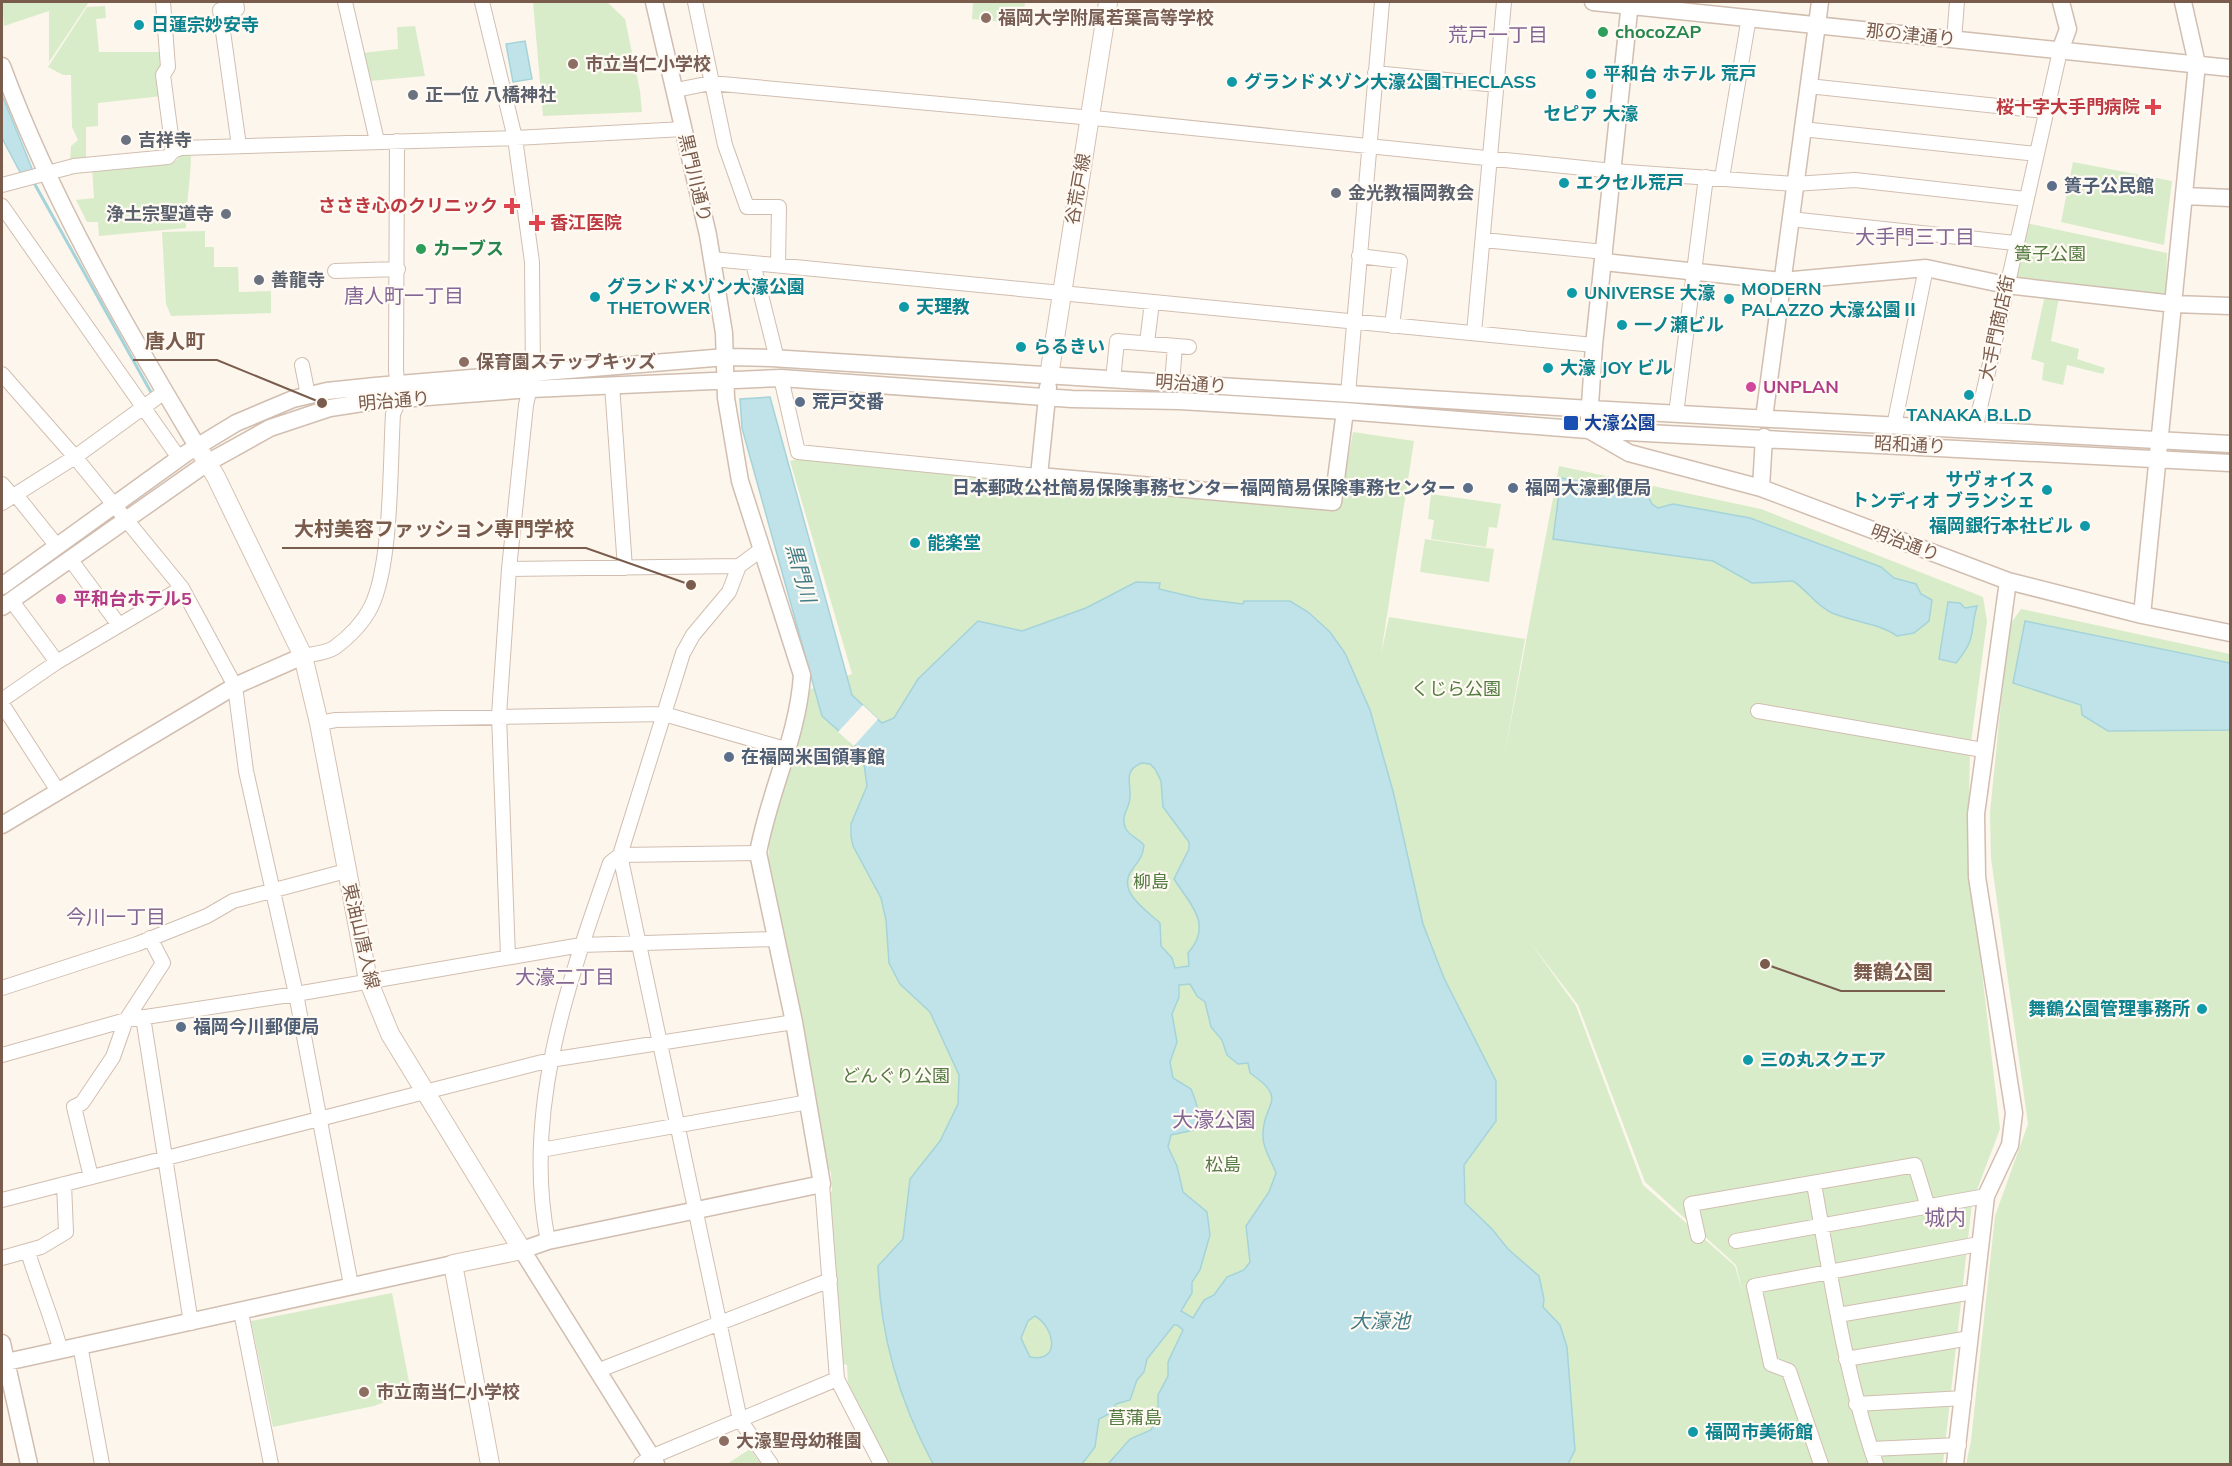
<svg xmlns="http://www.w3.org/2000/svg" width="2232" height="1466" viewBox="0 0 2232 1466" font-family="Mulish,'Noto Sans JP',sans-serif">
	<rect width="100%" height="100%" fill="#fdf6ec"/>
	<path fill="#d8ecc9" fill-rule="evenodd" d="M2,2H89L49,62V11L4,26Z
		M533,2H607L625,19L640,91L642,112L543,116Z
		M973,2H1025L1023,24L972,19Z
		M105,6L106,18L96,19L99,52H162V96L98,103V126L86,127V158L70,162L71,146L78,140L72,127L71,75H63L48,67L87,7Z
		M415,26L425,76L369,81L362,53L398,49L397,27Z
		M191,153C191,179 186,202 186,228L99,236L98,222H87L76,200L94,198L92,167L176,161L182,154Z
		M2073,162L2172,181L2164,245L2061,222Z
		M2026,223L2167,253L2166,295L2017,277Z
		M205,231V247H214V267H238L239,292L271,291V313L171,316L166,304L162,232Z
		M2045,295L2059,297L2051,341L2079,349L2077,359L2105,368L2103,374L2067,365L2063,385L2042,380L2044,363L2031,359Z
		M1353,432L1414,441L1381,654L1389,617L1525,639L1504,758L1559,466L1761,509L1983,597L1987,621L1970,750L1968,850L2000,1129L1972,1203L1943,1464H888L848,1383L847,1365L843,1364L827,1195L832,1191L831,1173L826,1162L768,859L769,848L766,846L808,690L852,674L790,461L802,458L887,463L1339,508ZM1530,942L1578,1005L1645,1182L1736,1265L1743,1294L1735,1266L1643,1185L1576,1006Z
		M1431,494L1501,504L1497,528L1489,527L1486,547L1431,539L1434,520L1428,519Z
		M1425,539L1494,549L1489,582L1420,572Z
		M2021,609L2230,654V1464H1966L1971,1441L1995,1216L2028,1124L1991,858L1990,813L2008,632L2011,623Z
		M392,1293L411,1392L374,1406L273,1427L251,1321Z
		M750,1449L761,1464H727Z"/>
	<path fill="#bfe3e8" stroke="#a5d3da" stroke-width="1.5" fill-rule="evenodd" d="M525,41L532,79L513,82L506,44Z
		M2,95L33,171L21,174L2,138Z
		M770,397L852,695L882,723L894,718L918,679L978,621L1022,631L1086,608L1136,582L1160,583L1159,589L1201,599L1243,604L1244,601H1290L1308,612L1330,632L1345,653L1370,710L1393,791L1423,924L1444,978L1496,1081V1121L1464,1165L1465,1203L1492,1229L1508,1249L1539,1276L1544,1299L1543,1307L1560,1325L1567,1347L1575,1450L1568,1464H1108L1130,1439L1151,1430L1158,1418V1395L1168,1376V1362L1183,1330L1177,1325H1174L1147,1359L1144,1372L1137,1380L1130,1400L1116,1404L1111,1413L1099,1419L1095,1447L1082,1464H934L932,1462C899,1400 880,1336 878,1266L903,1239L910,1179L940,1141L958,1104L959,1075L930,1012L900,984L889,963L886,920L881,898L853,846L851,836V824L867,786L863,756L858,748L822,716L742,428L740,399ZM1142,763L1150,764L1155,769L1161,781L1163,807L1189,842V849L1174,879C1189,903 1214,924 1188,953L1189,966L1175,968L1172,958L1161,946L1160,923C1146,910 1116,891 1132,870C1138,861 1143,857 1144,845C1139,839 1130,836 1126,829C1121,818 1126,813 1129,803C1134,787 1120,771 1142,763ZM1190,984L1197,996L1205,1002L1211,1027L1222,1040L1227,1055L1238,1064L1248,1063L1250,1073C1291,1101 1261,1103 1263,1137C1263,1150 1272,1161 1276,1173L1269,1192L1246,1226L1250,1262L1244,1270L1227,1277L1214,1295L1204,1300L1193,1318L1181,1311L1192,1293V1282L1200,1270L1210,1235L1207,1212L1183,1192L1177,1166L1168,1147L1171,1135L1194,1130C1203,1119 1196,1101 1191,1089L1173,1078L1170,1062L1177,1042L1172,1014L1179,997V985ZM1035,1316C1054,1327 1062,1363 1030,1357L1021,1338L1028,1321Z
		M1561,478L1646,492L1652,504L1658,508L1673,504L1750,518L1881,567L1894,578L1916,584L1921,594L1932,600L1929,621L1914,633L1897,636C1879,623 1853,622 1832,613C1815,605 1807,590 1793,581L1752,583L1713,561L1553,539Z
		M1948,602L1960,603L1965,608L1977,606C1969,633 1978,636 1956,663L1939,659Z
		M2025,621L2230,663V730L2108,731L2082,715L2081,705L2013,683Z"/>
	<path fill="#fdf6ec" d="M863,705L878,719L854,746L838,732Z"/>
	<g fill="none" stroke-linecap="round" stroke-linejoin="round">
		<path stroke="#a5d3da" stroke-width="3" d="M33,181L152,394"/>
		<defs>
			<path id="minor" d="M163,2L168,67L163,75L173,151
				M236,2L237,9L220,10L239,146
				M345,2L377,141
				M482,2L515,138L532,262L533,374L526,405L509,569L499,715L508,957
				M695,2L725,145L747,207H779L778,265
				M1954,40L1957,2
				M1375,73L1497,85
				M1808,86L2045,111
				M676,90L711,83L1104,119L1613,171L1794,184L1855,180L2026,199
				M1802,129L2036,154
				M1722,178L1749,17
				M2,185L74,166L168,157L173,151L181,148L515,138L684,129
				M2,206L179,458
				M1790,219L2015,243
				M1484,240L1605,252
				M1359,256L1400,261L1392,326
				M712,259L1594,345
				M753,263L777,359
				M335,271L398,269
				M1474,333L1504,2
				M1147,343L1152,302
				M302,365L308,395
				M2,374L75,457L182,588L235,686L246,771L296,994L351,1285
				M781,378L798,452L1039,476
				M1113,380L1117,341L1189,347
				M1172,383L1175,346
				M612,385L625,568
				M1348,394L1382,2
				M1676,414L1706,177
				M1894,426L1926,268
				M1975,430L2060,51
				M2,484L9,492L16,495L57,546
				M2,503L75,457L163,393
				M762,549L739,566L729,592L693,635L683,653L620,855L740,1420L771,1464
				M70,559L119,625
				M509,569L739,566
				M11,600L57,662L182,588
				M303,656C313,654 326,653 334,648C349,637 363,623 371,607C392,565 390,463 393,414L399,400L396,370L397,141
				M2,700L57,662
				M2,704L58,791
				M1758,711L1983,750
				M319,723L336,720L664,714L789,750
				M2,988L137,944L207,916L233,901L346,871
				M143,1017L191,1323
				M2,1055L126,1020L296,994L581,945L776,939
				M541,1150L808,1102
				M91,1177L74,1107L82,1103L113,1057L126,1020L163,963L150,938
				M822,1184L837,1379L881,1464
				M1814,1184C1831,1279 1845,1373 1876,1464
				M2,1200L550,1060L794,1022
				M1698,1236L1691,1204L1915,1165L1928,1207
				M548,1241C522,1112 568,983 610,863L620,855L758,853
				M1736,1241L1986,1196
				M28,1252C38,1285 51,1315 60,1348
				M2,1258L41,1247L66,1232L64,1184
				M241,1312L271,1464
				M1838,1315L1973,1292
				M80,1345L102,1464
				M1846,1359L1970,1338
				M597,1371L830,1280
				M1856,1404L1964,1398
				M1871,1449L1959,1445
				M641,1464L651,1457L837,1379
				M1821,1464L1789,1371L1771,1364L1754,1286L1979,1244"/>
			<path id="tertiary" d="M654,2L708,235L724,333L726,398L740,481L802,675C798,737 769,792 758,853L794,1022L822,1184L548,1241L522,1250L656,1464
				M1593,2L2230,68
				M2060,51L2068,29L2061,2
				M2,66C51,199 124,324 197,446
				M2185,196L2230,198
				M1604,262L1782,281L1926,268L2006,285L2174,304L2230,306
				M1048,387L1039,476L1333,502L1345,411
				M1764,418L1820,2
				M1589,420L1594,345L1630,2
				M1589,430L1629,453L1761,488L2008,581L2142,615L2230,633
				M1761,488L1764,437
				M2,586L185,454L236,423L293,399L327,391L375,386L726,357L771,358L1590,409L2230,444
				M2,607L207,463L270,428L330,408L375,401L531,389L781,378L1072,399L1180,401L1345,411L1588,430L2230,463
				M2142,615L2197,64L2183,2
				M2,825L235,686L303,656
				M2,1343L29,1464
				M2,1363L453,1264
				M1955,1464L1986,1196L2010,1145L2014,1113L1977,877L1976,814L2008,581"/>
			<path id="secondary" d="M1049,376L1108,2
				M197,446L216,477L303,656L319,723L368,980L390,1034L522,1250L453,1264L490,1464"/>
		</defs>
		<use href="#minor" stroke="#d1beb0" stroke-width="16"/>
		<use href="#tertiary" stroke="#d1beb0" stroke-width="19"/>
		<use href="#secondary" stroke="#d6c0b0" stroke-width="20"/>
		<use href="#minor" stroke="#fff" stroke-width="14"/>
		<use href="#tertiary" stroke="#fff" stroke-width="16"/>
		<use href="#secondary" stroke="#fff" stroke-width="18"/>
	</g>
	<g fill="#8d6e63" stroke="#fffaf3" stroke-width="2">
		<circle cx="986" cy="18" r="6"/>
		<circle cx="573" cy="64" r="6"/>
		<circle cx="464" cy="362" r="6"/>
		<circle cx="364" cy="1392" r="6"/>
		<circle cx="724" cy="1441" r="6"/>
	</g>
	<g fill="#0f9aa8" stroke="#fffaf3" stroke-width="2">
		<circle cx="139" cy="25" r="6"/>
		<circle cx="1591" cy="74" r="6"/>
		<circle cx="1232" cy="82" r="6"/>
		<circle cx="1591" cy="94" r="6"/>
		<circle cx="1564" cy="183" r="6"/>
		<circle cx="1572" cy="293" r="6"/>
		<circle cx="595" cy="297" r="6"/>
		<circle cx="1729" cy="299" r="6"/>
		<circle cx="904" cy="307" r="6"/>
		<circle cx="1622" cy="325" r="6"/>
		<circle cx="1021" cy="347" r="6"/>
		<circle cx="1548" cy="368" r="6"/>
		<circle cx="1969" cy="395" r="6"/>
		<circle cx="2047" cy="490" r="6"/>
		<circle cx="2085" cy="526" r="6"/>
		<circle cx="915" cy="543" r="6"/>
		<circle cx="2202" cy="1009" r="6"/>
		<circle cx="1748" cy="1060" r="6"/>
		<circle cx="1693" cy="1432" r="6"/>
	</g>
	<g fill="#2e9e5b" stroke="#fffaf3" stroke-width="2">
		<circle cx="1603" cy="32" r="6"/>
		<circle cx="421" cy="249" r="6"/>
	</g>
	<g fill="#6b7280" stroke="#fffaf3" stroke-width="2">
		<circle cx="413" cy="95" r="6"/>
		<circle cx="126" cy="140" r="6"/>
		<circle cx="1336" cy="193" r="6"/>
		<circle cx="226" cy="214" r="6"/>
		<circle cx="259" cy="280" r="6"/>
	</g>
	<g fill="#e0444e" stroke="#fffaf3" stroke-width="2">
		<path d="M2150 98h6v6h6v6h-6v6h-6v-6h-6v-6h6z"/>
		<path d="M509 197h6v6h6v6h-6v6h-6v-6h-6v-6h6z"/>
		<path d="M534 214h6v6h6v6h-6v6h-6v-6h-6v-6h6z"/>
	</g>
	<g fill="#5c6f8a" stroke="#fffaf3" stroke-width="2">
		<circle cx="2052" cy="186" r="6"/>
		<circle cx="800" cy="402" r="6"/>
		<circle cx="1468" cy="488" r="6"/>
		<circle cx="1513" cy="488" r="6"/>
		<circle cx="729" cy="757" r="6"/>
		<circle cx="181" cy="1027" r="6"/>
	</g>
	<g fill="#d1479c" stroke="#fffaf3" stroke-width="2">
		<circle cx="1751" cy="387" r="6"/>
		<circle cx="61" cy="599" r="6"/>
	</g>
	<rect fill="#1a4fb4" stroke="#fffaf3" stroke-width="2" x="1563" y="415" width="16" height="16" rx="3"/>
	<g text-anchor="middle" stroke-width="4.5" stroke-linejoin="round" paint-order="stroke">
		<g font-size="18" font-weight="bold" fill="#785e54" stroke="#fffaf3" text-anchor="start">
			<text x="998" y="24">福岡大学附属若葉高等学校</text>
			<text x="585" y="70">市立当仁小学校</text>
			<text x="476" y="368">保育園ステップキッズ</text>
			<text x="376" y="1398">市立南当仁小学校</text>
			<text x="736" y="1447">大濠聖母幼稚園</text>
		</g>
		<g font-size="18" font-weight="bold" fill="#0d838f" stroke="#fffaf3" text-anchor="start">
			<text x="151" y="31">日蓮宗妙安寺</text>
			<text x="1603" y="80">平和台 ホテル 荒戸</text>
			<text x="1244" y="88">グランドメゾン大濠公園THECLASS</text>
			<text x="1591" y="120" text-anchor="middle">セピア 大濠</text>
			<text x="1576" y="189">エクセル荒戸</text>
			<text x="607" y="293">グランドメゾン大濠公園<tspan x="607" dy="21">THETOWER</tspan></text>
			<text x="1741" y="295">MODERN<tspan x="1741" dy="21">PALAZZO 大濠公園Ⅱ</tspan></text>
			<text x="1584" y="299">UNIVERSE 大濠</text>
			<text x="916" y="313">天理教</text>
			<text x="1634" y="331">一ノ瀬ビル</text>
			<text x="1033" y="353">らるきい</text>
			<text x="1560" y="374">大濠 JOY ビル</text>
			<text x="1969" y="421" text-anchor="middle">TANAKA B.L.D</text>
			<text x="2035" y="486" text-anchor="end">サヴォイス<tspan x="2035" dy="21">トンディオ ブランシェ</tspan></text>
			<text x="2073" y="532" text-anchor="end">福岡銀行本社ビル</text>
			<text x="927" y="549">能楽堂</text>
			<text x="2190" y="1015" text-anchor="end">舞鶴公園管理事務所</text>
			<text x="1760" y="1066">三の丸スクエア</text>
			<text x="1705" y="1438">福岡市美術館</text>
		</g>
		<g font-size="18" font-weight="bold" fill="#27864d" stroke="#fffaf3" text-anchor="start">
			<text x="1615" y="38">chocoZAP</text>
			<text x="433" y="255">カーブス</text>
		</g>
		<g font-size="18" fill="#7a5c4d" stroke="#fffaf3">
			<text transform="translate(1911 35) rotate(6)" y="6">那の津通り</text>
			<text transform="translate(695 178) rotate(77)" y="6">黒門川通り</text>
			<text transform="translate(1078 189) rotate(-80)" y="6">谷荒戸線</text>
			<text transform="translate(1997 328) rotate(-78)" y="6">大手門商店街</text>
			<text transform="translate(1191 384) rotate(4)" y="6">明治通り</text>
			<text transform="translate(394 401) rotate(-5)" y="6">明治通り</text>
			<text transform="translate(1910 445) rotate(3)" y="6">昭和通り</text>
			<text transform="translate(1905 543) rotate(21)" y="6">明治通り</text>
			<text transform="translate(361 936) rotate(77)" y="6">東油山唐人線</text>
		</g>
		<g font-size="18" font-weight="bold" fill="#5b616d" stroke="#fffaf3" text-anchor="start">
			<text x="425" y="101">正一位 八橋神社</text>
			<text x="138" y="146">吉祥寺</text>
			<text x="1348" y="199">金光教福岡教会</text>
			<text x="214" y="220" text-anchor="end">浄土宗聖道寺</text>
			<text x="271" y="286">善龍寺</text>
		</g>
		<g font-size="18" font-weight="bold" fill="#be3a42" stroke="#fffaf3" text-anchor="end">
			<text x="2140" y="113">桜十字大手門病院</text>
			<text x="498" y="212">ささき心のクリニック</text>
			<text x="550" y="229" text-anchor="start">香江医院</text>
		</g>
		<g font-size="18" font-weight="bold" fill="#4e5e75" stroke="#fffaf3" text-anchor="start">
			<text x="2064" y="192">簀子公民館</text>
			<text x="812" y="408">荒戸交番</text>
			<text x="1456" y="494" text-anchor="end">日本郵政公社簡易保険事務センター福岡簡易保険事務センター</text>
			<text x="1525" y="494">福岡大濠郵便局</text>
			<text x="741" y="763">在福岡米国領事館</text>
			<text x="193" y="1033">福岡今川郵便局</text>
		</g>
		<g font-size="18" fill="#537a41" stroke="#fffaf3">
			<text x="2050" y="260">簀子公園</text>
			<text x="1456" y="695">くじら公園</text>
			<text x="1151" y="888">柳島</text>
			<text x="896" y="1082">どんぐり公園</text>
			<text x="1223" y="1171">松島</text>
			<text x="1135" y="1424">菖蒲島</text>
		</g>
		<g font-size="18" font-weight="bold" fill="#b23c85" stroke="#fffaf3" text-anchor="start">
			<text x="1763" y="393">UNPLAN</text>
			<text x="73" y="605">平和台ホテル5</text>
		</g>
		<g font-size="18" font-weight="bold" fill="#164399" stroke="#fffaf3" text-anchor="start">
			<text x="1584" y="429">大濠公園</text>
		</g>
		<g font-size="20" fill="#846695" stroke="#fffaf3">
			<text x="1498" y="42">荒戸一丁目</text>
			<text x="1915" y="244">大手門三丁目</text>
			<text x="404" y="303">唐人町一丁目</text>
			<text x="116" y="924">今川一丁目</text>
			<text x="565" y="984">大濠二丁目</text>
		</g>
		<g font-size="20" font-style="italic" fill="#437c86" stroke="#fffaf3">
			<text transform="translate(801 573) rotate(74)" y="7">黒門川</text>
			<text x="1380" y="1328">大濠池</text>
		</g>
		<g font-size="21" fill="#846695" stroke="#fffaf3">
			<text x="1214" y="1127">大濠公園</text>
			<text x="1945" y="1225">城内</text>
		</g>
	</g>
	<path fill="none" stroke="#7a5c4d" stroke-width="2" d="M322 403L217 360H133M691 585L586 548H282M1765 964L1841 991H1945"/>
	<g fill="#7a5c4d" stroke="#fffaf3" stroke-width="2">
		<circle cx="322" cy="403" r="6"/>
		<circle cx="691" cy="585" r="6"/>
		<circle cx="1765" cy="964" r="6"/>
	</g>
	<g font-size="20" text-anchor="middle" font-weight="bold" fill="#7a5c4d" stroke="#fffaf3" stroke-width="4.5" stroke-linejoin="round" paint-order="stroke">
		<text x="175" y="348">唐人町</text>
		<text x="434" y="536">大村美容ファッション専門学校</text>
		<text x="1893" y="979">舞鶴公園</text>
	</g>
	<rect width="2232" height="1466" fill="none" stroke="#7a5c4d" stroke-width="6"/>
</svg>
